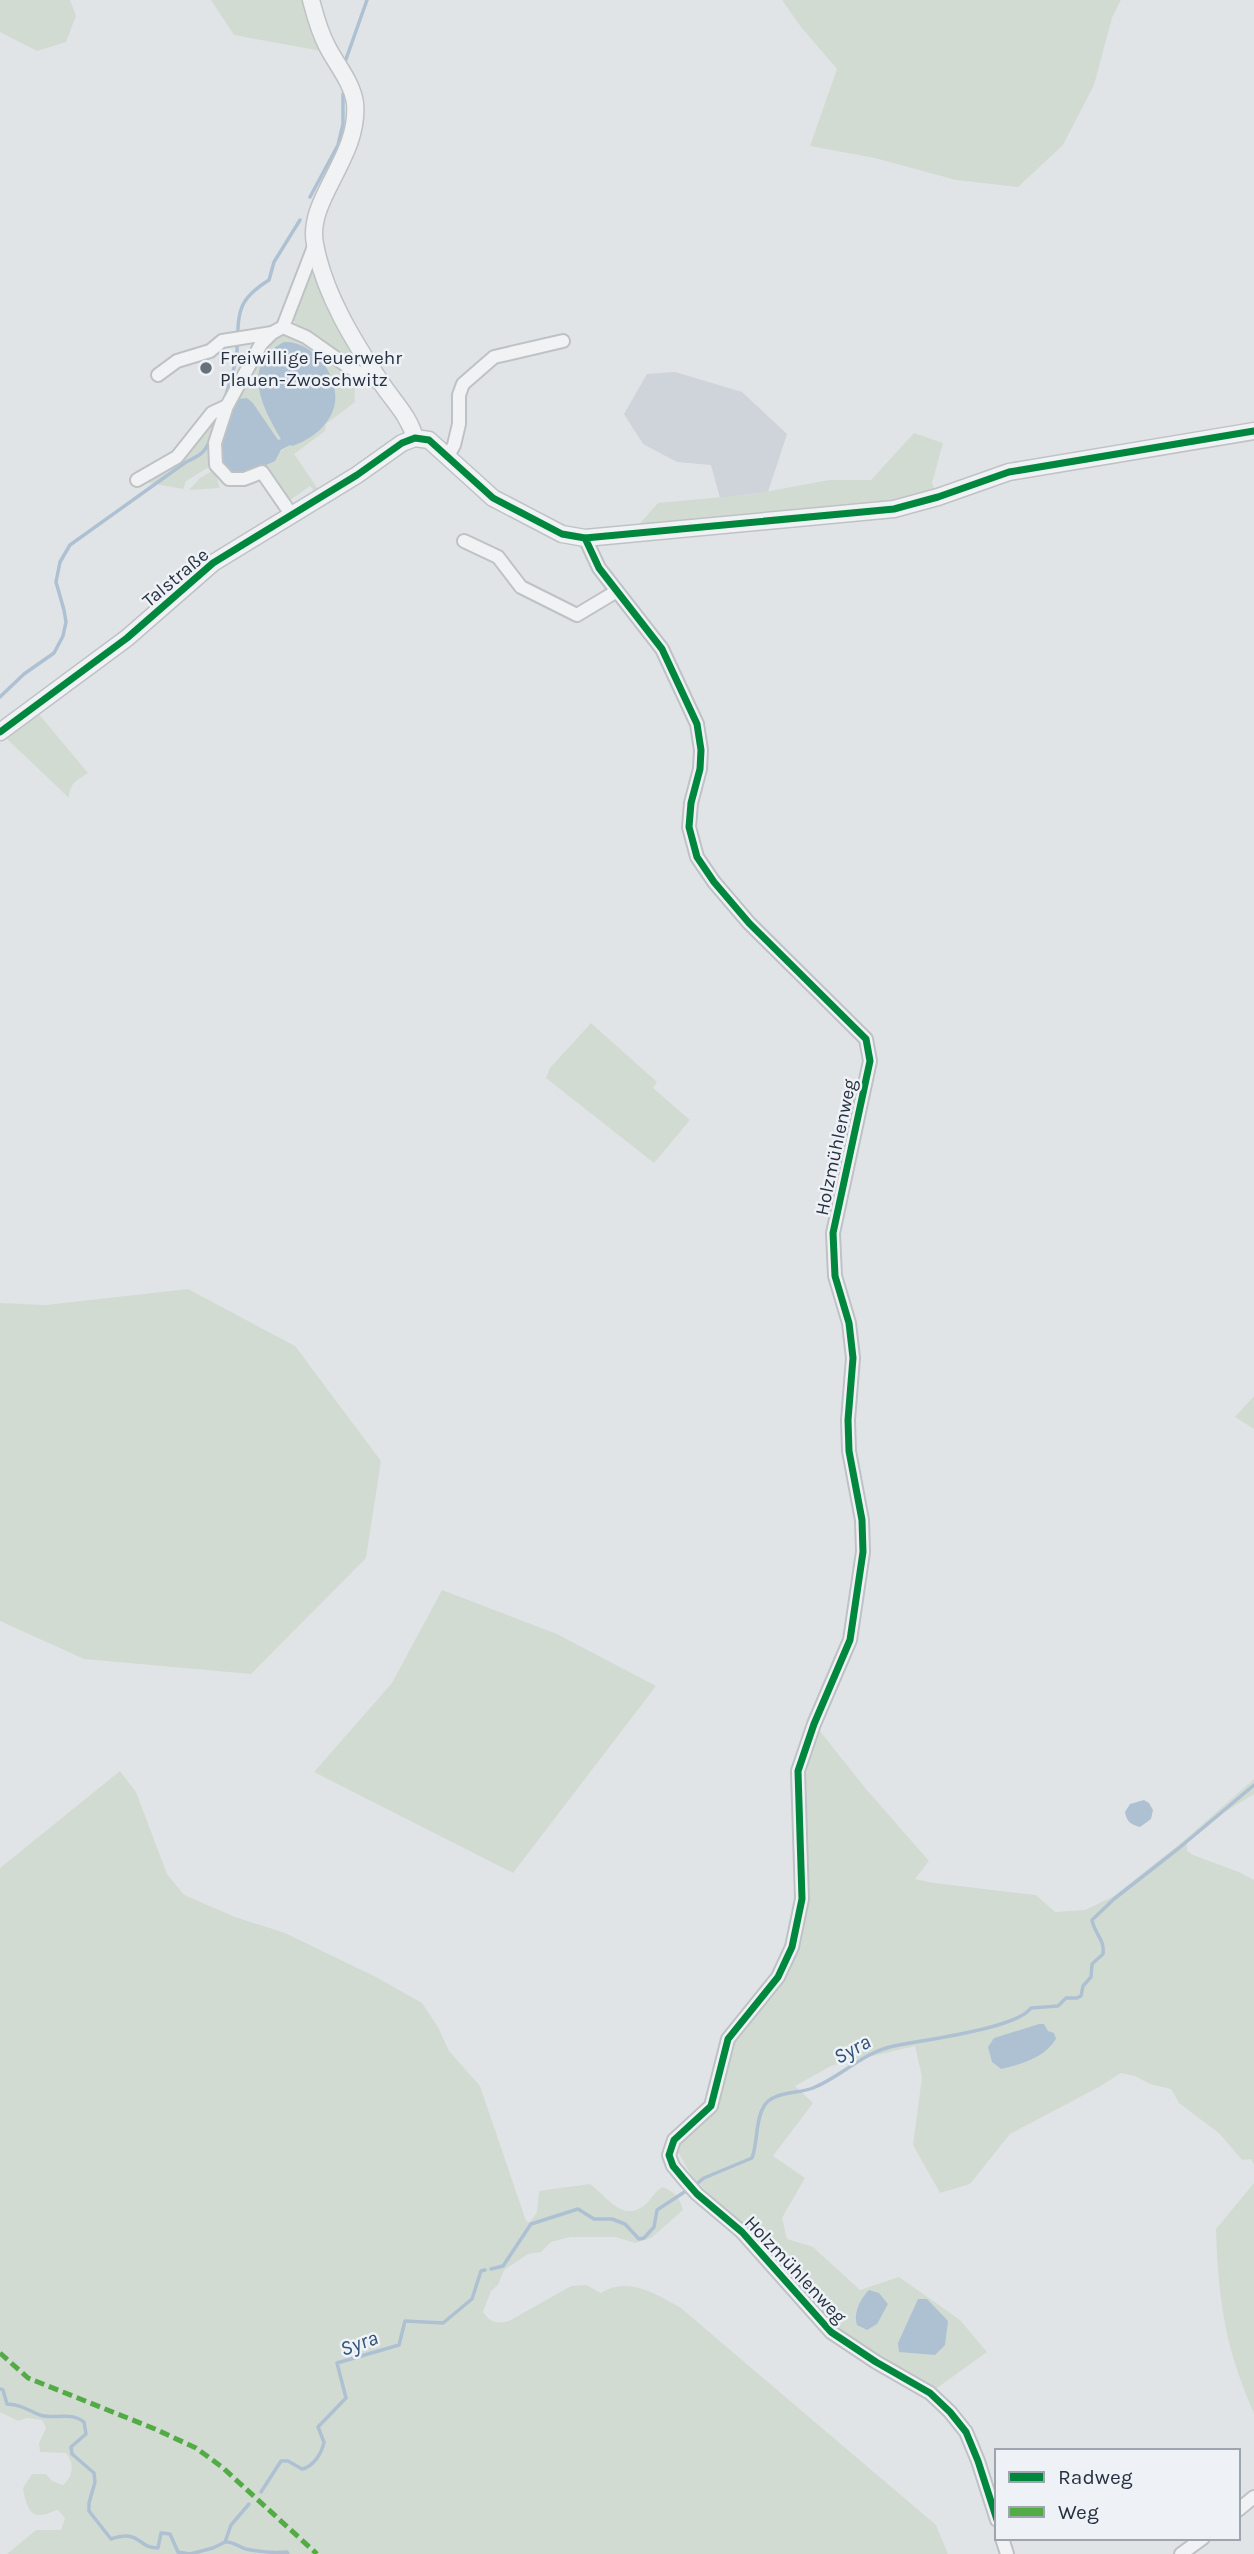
<svg xmlns="http://www.w3.org/2000/svg" width="1254" height="2554" viewBox="0 0 1254 2554" font-family="Karla,sans-serif">
	<rect width="100%" height="100%" fill="#e1e4e7"/>
	<path fill="#cfd3da" d="M675,372L742,392L787,434L768,492L720,498L711,465L677,462L643,444L624,414L647,374Z"/>
	<path fill="#d2dbd2" d="M0,0H70L76,16L66,42L37,51L0,32Z
		M211,0H311L327,52L234,35Z
		M782,0H1121L1112,18L1094,85L1063,145L1018,187L956,180L875,158L810,146L837,69L801,27Z
		M311,267L315,269L365,371L296,326L292,315Z
		M291,333L357,376C357,385 353,392 355,402L326,424L325,431L294,454L318,489L314,491L310,486L286,503L262,467L290,444L266,414L282,439L278,441L253,403L230,414L265,346L278,334Z
		M220,416L212,465L186,481L183,489L144,482L212,419Z
		M914,433L943,443L932,483L938,497L632,532L658,503L754,494L829,480H871Z
		M214,470L220,488L189,490L200,478Z
		M38,713L88,773C77,780 69,784 69,798L5,737Z
		M591,1023L657,1082L653,1088L690,1120L654,1163L546,1078L550,1068Z
		M188,1289L295,1346L381,1461L366,1558L251,1674L84,1659L0,1621V1303L46,1305Z
		M1254,1396V1429L1235,1417Z
		M442,1590L557,1634L656,1686L513,1873L314,1772L392,1683Z
		M819,1730L866,1789L929,1861L915,1879L934,1883L1036,1895L1055,1912L1085,1910L1114,1896L1181,1843L1254,1779V1794L1225,1812L1187,1843V1851L1193,1855L1239,1872L1254,1880V2165L1251,2159L1242,2160L1220,2134L1179,2103L1171,2089L1150,2084L1135,2076L1121,2073L1099,2087L1010,2134L970,2184L940,2193L913,2145L922,2077L915,2046L831,2066L795,2086L813,2103L773,2156L805,2178L782,2218L787,2239L813,2247L860,2290L899,2277L960,2320L987,2352L930,2393L831,2332L734,2219L693,2178L678,2152L682,2141L714,2110L734,2033L751,2020L776,1988L799,1938L809,1899L804,1814L806,1773L811,1746Z
		M120,1771L136,1792L167,1874L184,1895L235,1917L285,1933L376,1977L422,2003L438,2027L449,2051L480,2086L526,2221L530,2222L537,2212L539,2191L590,2184C607,2196 623,2225 647,2203C653,2197 655,2191 663,2187C675,2192 680,2198 683,2210L651,2238L635,2243L616,2237H570L551,2242L541,2252L528,2254L504,2270L498,2285L491,2291L483,2312C491,2323 496,2324 509,2321L571,2286L586,2285L601,2293C629,2276 655,2294 681,2308L936,2525L948,2554H7L36,2530H61L65,2518L58,2510C52,2511 47,2515 41,2515C27,2516 25,2498 23,2488L32,2474H46L52,2481L63,2485C73,2477 75,2463 66,2453L40,2452L39,2443L46,2428L42,2420L27,2418L18,2421L0,2412V1868Z
		M1254,2183V2413C1225,2348 1218,2299 1216,2229Z"/>
	<path fill="#aec1d3" d="M284,342C318,341 348,387 330,417C321,432 307,441 292,446L290,445L281,450L275,461L242,476C203,467 225,423 238,399L247,398L253,403L278,440L281,439C262,408 240,364 284,342Z
		M1144,1800L1149,1803L1153,1810L1151,1819L1140,1827C1130,1824 1127,1822 1125,1812L1130,1804Z
		M1039,2024H1044L1048,2031L1054,2033L1056,2039C1044,2058 1022,2064 1001,2069L992,2062L988,2047L994,2038Z
		M869,2290L879,2293L888,2304L877,2324L867,2330L857,2325C853,2313 860,2299 869,2290Z
		M918,2299H927L948,2321L945,2345L935,2355L899,2352L898,2343Z"/>
	<g fill="none" stroke-linecap="round" stroke-linejoin="round">
		<path stroke="#aec1d3" stroke-width="3.5" d="M345,62L367,0
			M310,197L338,145L343,124V94
			M225,398C230,382 236,366 237,350C239,314 235,301 269,280L274,262L300,220
			M0,697L24,674L54,653L63,636L66,622L64,610L56,582L60,562L70,545L186,462C199,456 205,453 210,440
			M695,2185L704,2178L752,2158C758,2142 755,2121 764,2106C773,2091 798,2094 813,2088C841,2077 863,2052 894,2046C922,2040 1016,2029 1031,2008L1058,2006L1066,1998H1077L1081,1996L1083,1986L1091,1977L1092,1964L1103,1954C1105,1939 1094,1933 1092,1920L1114,1899L1179,1848L1254,1785
			M491,2269L503,2266L531,2224L578,2209L594,2219H612L625,2224L639,2239L644,2238L654,2227L657,2210L689,2189
			M0,2389L3,2390L7,2404C23,2405 27,2410 40,2415C55,2420 70,2411 84,2422L86,2434L71,2447L72,2454L94,2473L95,2482L89,2503V2511L111,2539C141,2529 137,2548 158,2548L161,2533L170,2534L178,2552L190,2554
			M261,2492L281,2461H288L302,2469C313,2467 322,2453 324,2442L318,2427L346,2398L337,2363L399,2345L405,2321L443,2323L472,2299L481,2271L485,2270
			M225,2542C234,2541 238,2547 246,2549C260,2552 274,2553 287,2552L288,2554
			M190,2554L213,2548L225,2542L231,2525L249,2504"/>
		<defs>
			<path id="minor" d="M283,327L306,337L350,368L382,384
				M158,375L177,361L210,351L222,341L272,333
				M227,406L215,443L216,465L229,479H244L262,472L291,514
				M447,458L454,445L459,424V395L463,384L494,357L563,341
				M137,480L177,457L212,413L227,406L261,344L272,333L283,327L315,244
				M585,538L599,568L662,649L697,724L701,750L700,769L691,803L689,827L697,857L714,882L749,923L866,1039L870,1061L833,1233L835,1276L849,1323L853,1358L848,1420L849,1451L862,1520L863,1552L850,1640L814,1724L798,1771L802,1899L792,1947L778,1977L728,2039L711,2106L674,2140L669,2155L673,2166L683,2178L697,2194L742,2232L831,2332L876,2362L930,2393L950,2412L966,2432L978,2461L997,2520
				M464,541L498,557L521,587L577,615L617,591
				M1238,2510L1254,2497
				M1002,2538L1007,2554
				M1181,2554L1203,2538"/>
			<path id="tertiary" d="M311,0C315,15 319,31 327,46C336,64 352,82 355,103C360,158 306,199 315,244C324,294 354,342 382,384C394,402 409,416 415,438
				M0,732L127,638L213,563L357,475L402,443L415,438L429,440L493,498L562,534L585,538L894,509L938,497L1009,472L1254,431"/>
		</defs>
		<use href="#minor" stroke="#bfc2c5" stroke-width="16"/>
		<use href="#tertiary" stroke="#bfc2c5" stroke-width="19"/>
		<use href="#minor" stroke="#f1f2f3" stroke-width="12"/>
		<use href="#tertiary" stroke="#f1f2f3" stroke-width="16"/>
		<path stroke="#53ab46" stroke-width="5" stroke-dasharray="10 5" stroke-linecap="butt" d="M0,2353L28,2378L155,2429L196,2448L222,2467L317,2554"/>
		<defs>
			<path id="cycleway" d="M585,538L599,568L662,649L697,724L701,750L700,769L691,803L689,827L697,857L714,882L749,923L866,1039L870,1061L833,1233L835,1276L849,1323L853,1358L848,1420L849,1451L862,1520L863,1552L850,1640L814,1724L798,1771L802,1899L792,1947L778,1977L728,2039L711,2106L674,2140L669,2155L673,2166L683,2178L697,2194L742,2232L831,2332L876,2362L930,2393L950,2412L966,2432L978,2461L997,2520
				M0,732L127,638L213,563L357,475L402,443L415,438L429,440L493,498L562,534L585,538L894,509L938,497L1009,472L1254,431"/>
		</defs>
		<use href="#cycleway" stroke="#eef2f6" stroke-width="11"/>
		<use href="#cycleway" stroke="#00873e" stroke-width="7"/>
	</g>
	<circle fill="#68707b" stroke="#eef2f6" stroke-width="2.5" cx="206" cy="368" r="7"/>
	<g text-anchor="middle" stroke-width="5" stroke-linejoin="round" paint-order="stroke">
		<g font-size="19" fill="#273141" stroke="#eef2f6" text-anchor="start">
			<text x="220" y="364">Freiwillige Feuerwehr<tspan x="220" dy="22">Plauen-Zwoschwitz</tspan></text>
		</g>
		<g font-size="19" fill="#273141" stroke="#eef2f6">
			<text transform="translate(175 577) rotate(-40)" y="7">Talstraße</text>
			<text transform="translate(835 1147) rotate(-78)" y="7">Holzmühlenweg</text>
			<text transform="translate(796 2269) rotate(47)" y="7">Holzmühlenweg</text>
		</g>
		<g font-size="21" font-style="italic" fill="#2f5177" stroke="#eef2f6">
			<text transform="translate(852 2049) rotate(-29)" y="7">Syra</text>
			<text transform="translate(359 2343) rotate(-20)" y="7">Syra</text>
		</g>
	</g>
	<rect x="995" y="2449" width="245" height="91" fill="#eef2f6" stroke="#9ea5ae" stroke-width="2"/>
	<rect x="1009" y="2472" width="35" height="10" fill="#00873e" stroke="#9ea5ae" stroke-width="2"/>
	<text x="1058" y="2484" font-size="21" fill="#273141">Radweg</text>
	<rect x="1009" y="2507" width="35" height="10" fill="#53ab46" stroke="#9ea5ae" stroke-width="2"/>
	<text x="1058" y="2519" font-size="21" fill="#273141">Weg</text>
</svg>
